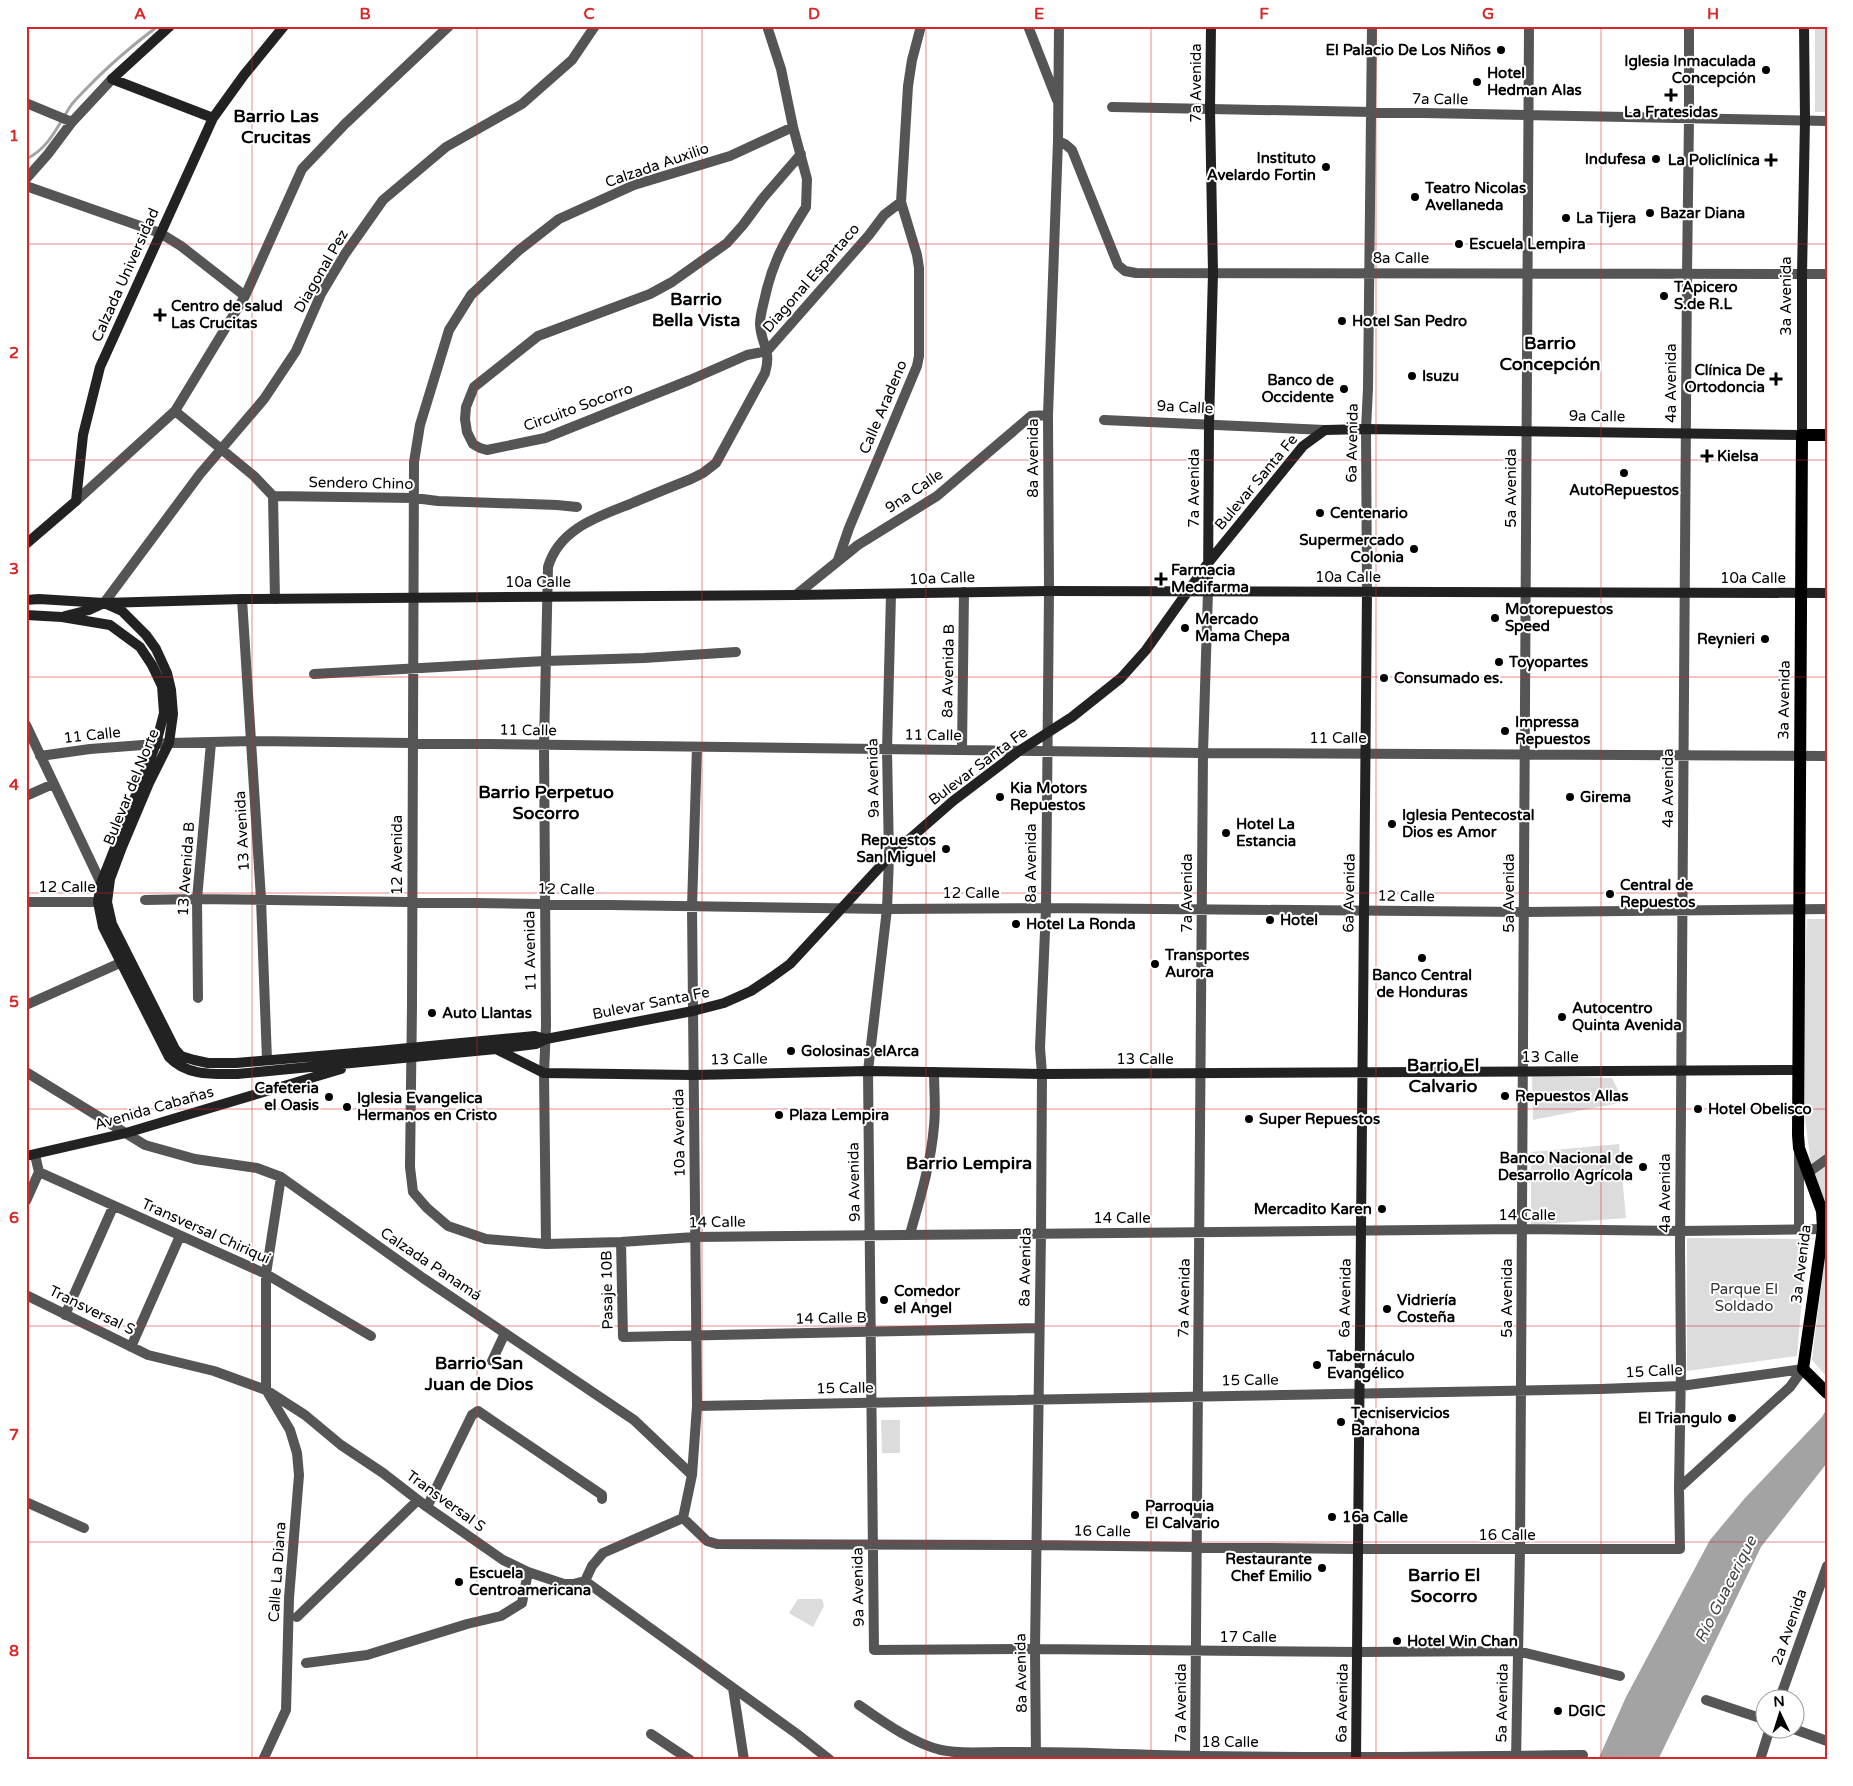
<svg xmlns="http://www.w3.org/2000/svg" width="1853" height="1786" viewBox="0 0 1853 1786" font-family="'Varela Round',sans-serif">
	<rect width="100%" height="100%" fill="#fff"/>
	<path fill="#dcdcdc" d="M1815,26H1827V112H1815Z
		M1807,919H1827V1221H1818L1799,1070Z
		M1532,1076L1612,1078L1624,1102L1533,1120Z
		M1619,1144L1626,1218L1531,1225V1152Z
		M1827,1237V1377L1812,1360Z
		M1687,1238L1807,1239L1797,1356L1687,1371Z
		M881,1420H900V1453H882Z
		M798,1599H822L824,1606L813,1627L789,1613Z"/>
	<path fill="#a3a3a3" d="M1827,1408V1463L1761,1547L1658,1760H1598L1626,1697L1710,1540L1745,1498L1822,1417Z"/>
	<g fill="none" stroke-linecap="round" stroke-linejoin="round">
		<path stroke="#a3a3a3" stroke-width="3" d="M26,159C50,148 58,124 72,104C77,98 83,92 88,87C110,64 133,45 158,26"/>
		<path stroke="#555" stroke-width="10" d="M1028,26L1057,100
			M26,103L72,122
			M1112,107L1827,121
			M793,127L730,156L634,185L559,219L518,251L471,295L449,330L420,425L414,462L412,1005L410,1167L413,1192L427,1208L448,1226L486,1239L546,1244L621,1242L695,1237L1522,1229L1680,1231L1827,1229
			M1058,141L1065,144L1072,150L1118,265L1125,271L1136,273L1827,274
			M26,179L48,154L72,122L112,79
			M26,186L160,233L181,246L245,296
			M767,351L747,355L690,380L545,438L487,450L480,448L473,444L467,432L465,419L466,407L474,387L538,336L650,294L672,282L727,243L743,225L763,198L801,154
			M767,351L869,235L884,215L901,202
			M175,411L254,476L273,496L414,498L438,501L557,505L577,507
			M1104,420L1325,430
			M273,496L275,599
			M76,501L175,411L245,296L302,169L345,124L449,26
			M838,560L849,528L917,366L919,356V268L917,255L901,202L908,86L912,60L921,26
			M1367,592L1366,429L1368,388L1372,26
			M891,594L887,750L889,857L887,909L868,1071L874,1650L1035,1649L1358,1652L1517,1651L1620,1676
			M796,595L858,545L937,496L1031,416L1048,415
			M242,599L261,899L267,1060
			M104,603L200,474L264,399L296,351L321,294L345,254L383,200L446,147L522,104L572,60L595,26
			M314,674L545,661L644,658L736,652
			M26,725L101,883L108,885
			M962,750L964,592
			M40,756L90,749L169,743L252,741L1203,753L1827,756
			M26,796L53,784
			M145,900L197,899L887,909L1046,908L1524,912L1827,909
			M26,902H105
			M198,998L197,899L211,743
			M26,1005L120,963L127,958
			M26,1072L145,1145L195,1159L257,1168L281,1177L423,1278L634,1420L692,1475
			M35,1155L39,1172L266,1274L371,1336
			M1802,1172H1809L1827,1159
			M26,1201L39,1172
			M1799,1230V1154
			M910,1234C920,1199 931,1163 934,1126C936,1108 934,1090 934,1072
			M621,1242L623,1337L1039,1328
			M546,1244L544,1073L546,1026L544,745L548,567C559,529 597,517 630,504C651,495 671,487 691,479L703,473L716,463L765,373C772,350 761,345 760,324C760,315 763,306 765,297C773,260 786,239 806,207L807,179L793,127L781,69L767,26
			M26,1295L148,1355L214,1371L266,1390L305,1415L341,1445L383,1473L427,1507L503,1560L528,1572L564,1584H573L585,1581L797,1734L830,1760
			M65,1315L113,1207
			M131,1347L180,1236
			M492,1361L505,1333
			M266,1390V1274L281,1177
			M697,1406L1600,1389L1681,1386L1803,1369
			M1679,1488L1790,1387L1803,1369
			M26,1502L84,1528
			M427,1507L472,1415L478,1411L602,1495V1499
			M683,1518L707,1541L717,1544L1036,1545L1358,1549H1680L1679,1488L1681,1368L1680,1247L1687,274L1689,118V26
			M683,1518L692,1475L697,1406L692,907L697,747
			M585,1581L592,1566L603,1553L683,1518
			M297,1617L418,1500
			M306,1663L367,1655L467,1624L501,1616L522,1603L528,1572
			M733,1688L744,1760
			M1780,1698L1827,1566
			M1706,1700L1766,1720
			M859,1705C882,1721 914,1744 941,1750C959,1754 980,1752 998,1752C1029,1752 1061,1752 1092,1753C1256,1759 1420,1757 1583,1755
			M1791,1728L1827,1741
			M651,1734L690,1760
			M263,1760L286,1710L289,1598L299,1475L297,1453L290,1430L268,1393
			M1036,1760L1035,1649L1041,1233L1042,1074L1040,1048L1046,908L1049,591L1048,415L1058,141L1059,26
			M1195,1760L1203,753L1208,591
			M1516,1760L1520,1550L1529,26
			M1760,1760L1770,1728"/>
		<path stroke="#222" stroke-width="10" d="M170,26L112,79L213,118
			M26,544L76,501L83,435L100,367L213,118L244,75L284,26
			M1208,591L1209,424L1213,273L1210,109L1211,26
			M26,600L39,599L104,603L122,611L146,635L156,649L167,673L171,690L173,714L169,743L149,783L122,847L110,879L107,902L112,924L175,1049L181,1056L194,1060L208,1063H236L378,1051L535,1036L546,1039
			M26,615L62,617L110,625L140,647L152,665L162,686L164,713L156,744L101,883L98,902L103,927L169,1057C187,1076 212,1074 237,1074L496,1049L536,1044L546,1039L693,1011L724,1003L751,991L772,977L790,964L889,857L953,801L1019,751L1072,717L1121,678L1146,650L1208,563L1303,446L1325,430L1366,429L1802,435V274L1805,120L1804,26
			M65,616L89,610L104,603L242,599L796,595L1049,591L1827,593
			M496,1049L544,1073L693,1075L868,1071L1042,1074L1799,1070
			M26,1156L126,1133L341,1069
			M1356,1760L1367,592"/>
		<path stroke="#000" stroke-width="12" d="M1827,435H1802L1798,1135L1799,1148L1822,1211L1823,1229L1803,1369L1827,1393"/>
	</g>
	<path fill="none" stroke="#d62828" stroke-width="1" stroke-opacity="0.55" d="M252,26V1760M477,26V1760M702,26V1760M926,26V1760M1151,26V1760M1376,26V1760M1601,26V1760M26,244H1827M26,460H1827M26,677H1827M26,893H1827M26,1109H1827M26,1326H1827M26,1542H1827"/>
	<g fill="#000" stroke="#fff" stroke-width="2">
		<circle cx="1501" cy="50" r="5"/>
		<circle cx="1766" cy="70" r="5"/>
		<circle cx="1477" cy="82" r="5"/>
		<path d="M1668.5 87.5h5v5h5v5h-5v5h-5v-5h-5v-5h5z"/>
		<circle cx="1656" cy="159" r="5"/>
		<path d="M1768.5 152.5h5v5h5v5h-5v5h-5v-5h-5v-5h5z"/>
		<circle cx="1326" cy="167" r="5"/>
		<circle cx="1415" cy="197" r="5"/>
		<circle cx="1650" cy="213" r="5"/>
		<circle cx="1566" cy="218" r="5"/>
		<circle cx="1459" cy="244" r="5"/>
		<circle cx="1664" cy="296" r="5"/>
		<path d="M157.5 307.5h5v5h5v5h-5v5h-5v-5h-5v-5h5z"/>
		<circle cx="1342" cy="321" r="5"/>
		<circle cx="1412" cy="376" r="5"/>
		<path d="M1773.5 371.5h5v5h5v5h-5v5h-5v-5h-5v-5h5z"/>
		<circle cx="1344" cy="389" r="5"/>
		<path d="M1704.5 448.5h5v5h5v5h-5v5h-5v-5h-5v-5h5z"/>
		<circle cx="1624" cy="473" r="5"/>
		<circle cx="1320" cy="513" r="5"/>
		<circle cx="1414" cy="549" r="5"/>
		<path d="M1158.5 571.5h5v5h5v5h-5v5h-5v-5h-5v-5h5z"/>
		<circle cx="1495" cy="618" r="5"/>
		<circle cx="1185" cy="628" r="5"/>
		<circle cx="1765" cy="639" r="5"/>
		<circle cx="1499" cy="662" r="5"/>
		<circle cx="1384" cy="678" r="5"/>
		<circle cx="1505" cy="731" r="5"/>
		<circle cx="1000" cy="797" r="5"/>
		<circle cx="1570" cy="797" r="5"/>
		<circle cx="1392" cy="824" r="5"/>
		<circle cx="1226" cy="833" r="5"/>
		<circle cx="946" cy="849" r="5"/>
		<circle cx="1610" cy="894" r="5"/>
		<circle cx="1270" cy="920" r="5"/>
		<circle cx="1016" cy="924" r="5"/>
		<circle cx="1422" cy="958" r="5"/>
		<circle cx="1155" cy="964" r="5"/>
		<circle cx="432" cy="1013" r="5"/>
		<circle cx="1562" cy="1017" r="5"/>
		<circle cx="791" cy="1051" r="5"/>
		<circle cx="1505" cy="1096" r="5"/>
		<circle cx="329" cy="1097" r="5"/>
		<circle cx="347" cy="1107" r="5"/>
		<circle cx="1698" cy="1109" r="5"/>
		<circle cx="779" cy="1115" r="5"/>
		<circle cx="1249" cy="1119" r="5"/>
		<circle cx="1643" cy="1167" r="5"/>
		<circle cx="1382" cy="1209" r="5"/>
		<circle cx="884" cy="1300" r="5"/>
		<circle cx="1387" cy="1309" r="5"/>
		<circle cx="1317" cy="1365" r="5"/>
		<circle cx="1732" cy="1418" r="5"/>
		<circle cx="1341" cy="1422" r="5"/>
		<circle cx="1135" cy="1515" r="5"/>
		<circle cx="1332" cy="1517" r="5"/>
		<circle cx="1322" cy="1568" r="5"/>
		<circle cx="459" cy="1582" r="5"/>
		<circle cx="1397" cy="1641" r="5"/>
		<circle cx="1558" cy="1711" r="5"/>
	</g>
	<g text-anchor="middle" stroke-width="4" stroke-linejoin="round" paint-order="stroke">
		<g font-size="15" font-weight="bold" fill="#000" stroke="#fff" text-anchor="start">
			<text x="1491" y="55" text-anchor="end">El Palacio De Los Niños</text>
			<text x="1756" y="66" text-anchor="end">Iglesia Inmaculada<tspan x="1756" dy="17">Concepción</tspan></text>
			<text x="1487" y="78">Hotel<tspan x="1487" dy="17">Hedman Alas</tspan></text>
			<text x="1671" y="117" text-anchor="middle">La Fratesidas</text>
			<text x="1316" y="163" text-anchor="end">Instituto<tspan x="1316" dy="17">Avelardo Fortin</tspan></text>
			<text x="1646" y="164" text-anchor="end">Indufesa</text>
			<text x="1760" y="165" text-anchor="end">La Policlínica</text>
			<text x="1425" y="193">Teatro Nicolas<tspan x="1425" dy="17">Avellaneda</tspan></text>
			<text x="1660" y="218">Bazar Diana</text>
			<text x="1576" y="223">La Tijera</text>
			<text x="1469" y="249">Escuela Lempira</text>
			<text x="1674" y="292">TApicero<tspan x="1674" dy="17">S.de R.L</tspan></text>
			<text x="171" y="311">Centro de salud<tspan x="171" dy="17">Las Crucitas</tspan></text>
			<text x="1352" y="326">Hotel San Pedro</text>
			<text x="1765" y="375" text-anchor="end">Clínica De<tspan x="1765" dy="17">Ortodoncia</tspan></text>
			<text x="1422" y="381">Isuzu</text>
			<text x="1334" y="385" text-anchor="end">Banco de<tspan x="1334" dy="17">Occidente</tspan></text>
			<text x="1717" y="461">Kielsa</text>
			<text x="1624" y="495" text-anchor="middle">AutoRepuestos</text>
			<text x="1330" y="518">Centenario</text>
			<text x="1404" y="545" text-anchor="end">Supermercado<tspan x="1404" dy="17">Colonia</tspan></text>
			<text x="1171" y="575">Farmacia<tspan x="1171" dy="17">Medifarma</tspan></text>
			<text x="1505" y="614">Motorepuestos<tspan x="1505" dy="17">Speed</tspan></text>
			<text x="1195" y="624">Mercado<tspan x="1195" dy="17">Mama Chepa</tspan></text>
			<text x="1755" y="644" text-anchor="end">Reynieri</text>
			<text x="1509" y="667">Toyopartes</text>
			<text x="1394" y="683">Consumado es.</text>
			<text x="1515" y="727">Impressa<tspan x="1515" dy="17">Repuestos</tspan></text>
			<text x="1010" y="793">Kia Motors<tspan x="1010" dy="17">Repuestos</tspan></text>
			<text x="1580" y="802">Girema</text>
			<text x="1402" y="820">Iglesia Pentecostal<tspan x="1402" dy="17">Dios es Amor</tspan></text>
			<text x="1236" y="829">Hotel La<tspan x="1236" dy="17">Estancia</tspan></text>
			<text x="936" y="845" text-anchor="end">Repuestos<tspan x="936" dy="17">San Miguel</tspan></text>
			<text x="1620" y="890">Central de<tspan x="1620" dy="17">Repuestos</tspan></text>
			<text x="1280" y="925">Hotel</text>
			<text x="1026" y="929">Hotel La Ronda</text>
			<text x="1165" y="960">Transportes<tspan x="1165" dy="17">Aurora</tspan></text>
			<text x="1422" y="980" text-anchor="middle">Banco Central<tspan x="1422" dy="17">de Honduras</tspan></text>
			<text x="1572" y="1013">Autocentro<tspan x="1572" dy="17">Quinta Avenida</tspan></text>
			<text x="442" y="1018">Auto Llantas</text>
			<text x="801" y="1056">Golosinas elArca</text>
			<text x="319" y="1093" text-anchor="end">Cafeteria<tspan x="319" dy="17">el Oasis</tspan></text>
			<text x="1515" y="1101">Repuestos Allas</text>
			<text x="357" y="1103">Iglesia Evangelica<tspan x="357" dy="17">Hermanos en Cristo</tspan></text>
			<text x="1708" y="1114">Hotel Obelisco</text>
			<text x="789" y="1120">Plaza Lempira</text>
			<text x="1259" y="1124">Super Repuestos</text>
			<text x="1633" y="1163" text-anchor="end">Banco Nacional de<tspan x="1633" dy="17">Desarrollo Agrícola</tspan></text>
			<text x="1372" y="1214" text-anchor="end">Mercadito Karen</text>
			<text x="894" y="1296">Comedor<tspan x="894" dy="17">el Angel</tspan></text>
			<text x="1397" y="1305">Vidriería<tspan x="1397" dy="17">Costeña</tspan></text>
			<text x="1327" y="1361">Tabernáculo<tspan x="1327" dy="17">Evangélico</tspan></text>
			<text x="1351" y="1418">Tecniservicios<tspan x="1351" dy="17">Barahona</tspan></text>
			<text x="1722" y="1423" text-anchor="end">El Triangulo</text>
			<text x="1145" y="1511">Parroquia<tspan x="1145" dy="17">El Calvario</tspan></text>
			<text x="1342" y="1522">16a Calle</text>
			<text x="1312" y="1564" text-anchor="end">Restaurante<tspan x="1312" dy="17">Chef Emilio</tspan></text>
			<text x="469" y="1578">Escuela<tspan x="469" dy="17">Centroamericana</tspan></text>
			<text x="1407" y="1646">Hotel Win Chan</text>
			<text x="1568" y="1716">DGIC</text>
		</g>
		<g font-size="15" fill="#000" stroke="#fff">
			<text transform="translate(1196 83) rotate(-90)" y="5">7a Avenida</text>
			<text transform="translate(1440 99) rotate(1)" y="5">7a Calle</text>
			<text transform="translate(657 165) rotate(-19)" y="5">Calzada Auxilio</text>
			<text x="1401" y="263">8a Calle</text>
			<text transform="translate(321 271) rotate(-60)" y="5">Diagonal Pez</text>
			<text transform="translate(125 275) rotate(-66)" y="5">Calzada Universidad</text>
			<text transform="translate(811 278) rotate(-49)" y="5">Diagonal Espartaco</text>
			<text transform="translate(1786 296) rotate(-90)" y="5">3a Avenida</text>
			<text transform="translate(1671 383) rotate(-90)" y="5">4a Avenida</text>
			<text transform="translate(578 407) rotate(-20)" y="5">Circuito Socorro</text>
			<text transform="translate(883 407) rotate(-67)" y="5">Calle Aradeno</text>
			<text transform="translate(1185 407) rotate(3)" y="5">9a Calle</text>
			<text transform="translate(1597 416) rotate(1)" y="5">9a Calle</text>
			<text transform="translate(1352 443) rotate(-89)" y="5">6a Avenida</text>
			<text transform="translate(1033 458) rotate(-90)" y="5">8a Avenida</text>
			<text transform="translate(1256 482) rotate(-50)" y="5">Bulevar Santa Fe</text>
			<text transform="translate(361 483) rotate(1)" y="5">Sendero Chino</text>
			<text transform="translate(1194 488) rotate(-90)" y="5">7a Avenida</text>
			<text transform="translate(1511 488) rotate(-90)" y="5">5a Avenida</text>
			<text transform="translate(914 491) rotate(-34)" y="5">9na Calle</text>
			<text x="1348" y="582">10a Calle</text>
			<text transform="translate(942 578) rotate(-2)" y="5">10a Calle</text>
			<text x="1753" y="583">10a Calle</text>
			<text x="538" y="587">10a Calle</text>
			<text transform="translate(948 671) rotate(-89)" y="5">8a Avenida B</text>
			<text transform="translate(1784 700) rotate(-89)" y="5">3a Avenida</text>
			<text transform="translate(528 730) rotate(1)" y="5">11 Calle</text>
			<text transform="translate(92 735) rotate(-6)" y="5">11 Calle</text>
			<text transform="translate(933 735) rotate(1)" y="5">11 Calle</text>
			<text x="1338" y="743">11 Calle</text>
			<text transform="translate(978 766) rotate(-37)" y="5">Bulevar Santa Fe</text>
			<text transform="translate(873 778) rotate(-91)" y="5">9a Avenida</text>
			<text transform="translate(131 787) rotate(-68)" y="5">Bulevar del Norte</text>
			<text transform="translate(1668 788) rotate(-90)" y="5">4a Avenida</text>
			<text transform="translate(242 831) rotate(-93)" y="5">13 Avenida</text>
			<text transform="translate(397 855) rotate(-90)" y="5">12 Avenida</text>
			<text transform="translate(1031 863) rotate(-90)" y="5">8a Avenida</text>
			<text transform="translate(186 869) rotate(-86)" y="5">13 Avenida B</text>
			<text x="67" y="892">12 Calle</text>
			<text transform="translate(566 889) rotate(1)" y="5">12 Calle</text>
			<text x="971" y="898">12 Calle</text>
			<text transform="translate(1187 893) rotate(-90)" y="5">7a Avenida</text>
			<text transform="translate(1349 893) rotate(-89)" y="5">6a Avenida</text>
			<text transform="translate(1509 893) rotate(-90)" y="5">5a Avenida</text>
			<text transform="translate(1406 896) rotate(1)" y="5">12 Calle</text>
			<text transform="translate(530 951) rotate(-91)" y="5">11 Avenida</text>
			<text transform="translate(651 1003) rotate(-11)" y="5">Bulevar Santa Fe</text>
			<text x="1550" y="1062">13 Calle</text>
			<text transform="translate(739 1059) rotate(-1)" y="5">13 Calle</text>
			<text x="1145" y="1064">13 Calle</text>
			<text transform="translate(154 1108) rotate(-16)" y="5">Avenida Cabañas</text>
			<text transform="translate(679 1133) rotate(-91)" y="5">10a Avenida</text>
			<text transform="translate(854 1182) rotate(-91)" y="5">9a Avenida</text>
			<text transform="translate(1665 1193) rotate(-90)" y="5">4a Avenida</text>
			<text x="1527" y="1220">14 Calle</text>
			<text x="1122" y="1223">14 Calle</text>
			<text transform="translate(717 1222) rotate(-1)" y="5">14 Calle</text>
			<text transform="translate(206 1231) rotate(24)" y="5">Transversal Chiriquí</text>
			<text transform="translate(431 1264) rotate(34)" y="5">Calzada Panamá</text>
			<text transform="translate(1801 1264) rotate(-83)" y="5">3a Avenida</text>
			<text transform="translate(1025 1267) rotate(-89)" y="5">8a Avenida</text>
			<text transform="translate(607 1290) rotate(-91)" y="5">Pasaje 10B</text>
			<text transform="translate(1184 1298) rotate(-89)" y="5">7a Avenida</text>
			<text transform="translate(1345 1298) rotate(-89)" y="5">6a Avenida</text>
			<text transform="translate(1507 1298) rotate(-90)" y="5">5a Avenida</text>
			<text transform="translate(92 1310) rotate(26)" y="5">Transversal S</text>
			<text transform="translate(831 1318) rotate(-1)" y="5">14 Calle B</text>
			<text transform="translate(1654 1371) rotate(-3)" y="5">15 Calle</text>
			<text transform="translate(1250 1380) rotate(-1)" y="5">15 Calle</text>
			<text transform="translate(845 1388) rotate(-1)" y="5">15 Calle</text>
			<text transform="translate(446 1501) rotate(36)" y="5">Transversal S</text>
			<text transform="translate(1102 1531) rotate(1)" y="5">16 Calle</text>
			<text x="1507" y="1540">16 Calle</text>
			<text transform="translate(277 1572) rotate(-86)" y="5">Calle La Diana</text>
			<text transform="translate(858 1587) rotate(-91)" y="5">9a Avenida</text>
			<text transform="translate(1789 1627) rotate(-71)" y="5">2a Avenida</text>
			<text x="1248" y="1642">17 Calle</text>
			<text transform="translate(1021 1673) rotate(-91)" y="5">8a Avenida</text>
			<text transform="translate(1181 1703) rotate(-90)" y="5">7a Avenida</text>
			<text transform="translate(1342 1703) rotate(-89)" y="5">6a Avenida</text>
			<text transform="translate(1502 1703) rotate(-89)" y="5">5a Avenida</text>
			<text x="1230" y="1747">18 Calle</text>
		</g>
		<g font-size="15" fill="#333" stroke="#fff">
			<text x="1744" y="1294">Parque El<tspan x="1744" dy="17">Soldado</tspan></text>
		</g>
		<g font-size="16" font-style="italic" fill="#444" stroke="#fff">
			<text transform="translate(1725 1589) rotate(-63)" y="6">Río Guacerique</text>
		</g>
		<g font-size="18" font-weight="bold" fill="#000" stroke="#fff">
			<text x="276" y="122">Barrio Las<tspan x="276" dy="21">Crucitas</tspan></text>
			<text x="696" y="305">Barrio<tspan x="696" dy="21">Bella Vista</tspan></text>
			<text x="1550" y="349">Barrio<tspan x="1550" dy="21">Concepción</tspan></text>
			<text x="546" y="798">Barrio Perpetuo<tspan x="546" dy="21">Socorro</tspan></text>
			<text x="1443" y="1071">Barrio El<tspan x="1443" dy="21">Calvario</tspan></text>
			<text x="969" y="1169">Barrio Lempira</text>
			<text x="479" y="1369">Barrio San<tspan x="479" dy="21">Juan de Dios</tspan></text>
			<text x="1444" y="1581">Barrio El<tspan x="1444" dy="21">Socorro</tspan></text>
		</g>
	</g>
	<rect width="1853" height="1786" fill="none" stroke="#ffffff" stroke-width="55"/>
	<g transform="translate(1780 1714) rotate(356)"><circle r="24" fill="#ffffff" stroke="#999999"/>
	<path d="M0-4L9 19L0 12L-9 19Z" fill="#000000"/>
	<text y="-8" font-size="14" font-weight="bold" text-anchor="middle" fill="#000000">N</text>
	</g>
	<rect x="28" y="28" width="1798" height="1730" fill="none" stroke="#d62828" stroke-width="2"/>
	<g font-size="16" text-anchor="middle" font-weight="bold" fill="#d62828">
		<text x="140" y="19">A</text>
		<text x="365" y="19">B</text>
		<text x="589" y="19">C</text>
		<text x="814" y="19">D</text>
		<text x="1039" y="19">E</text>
		<text x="1264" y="19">F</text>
		<text x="1488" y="19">G</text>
		<text x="1713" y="19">H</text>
		<text x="14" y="141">1</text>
		<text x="14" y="358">2</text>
		<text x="14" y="574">3</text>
		<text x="14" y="790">4</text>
		<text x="14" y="1007">5</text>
		<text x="14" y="1223">6</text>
		<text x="14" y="1440">7</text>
		<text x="14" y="1656">8</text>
	</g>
</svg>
